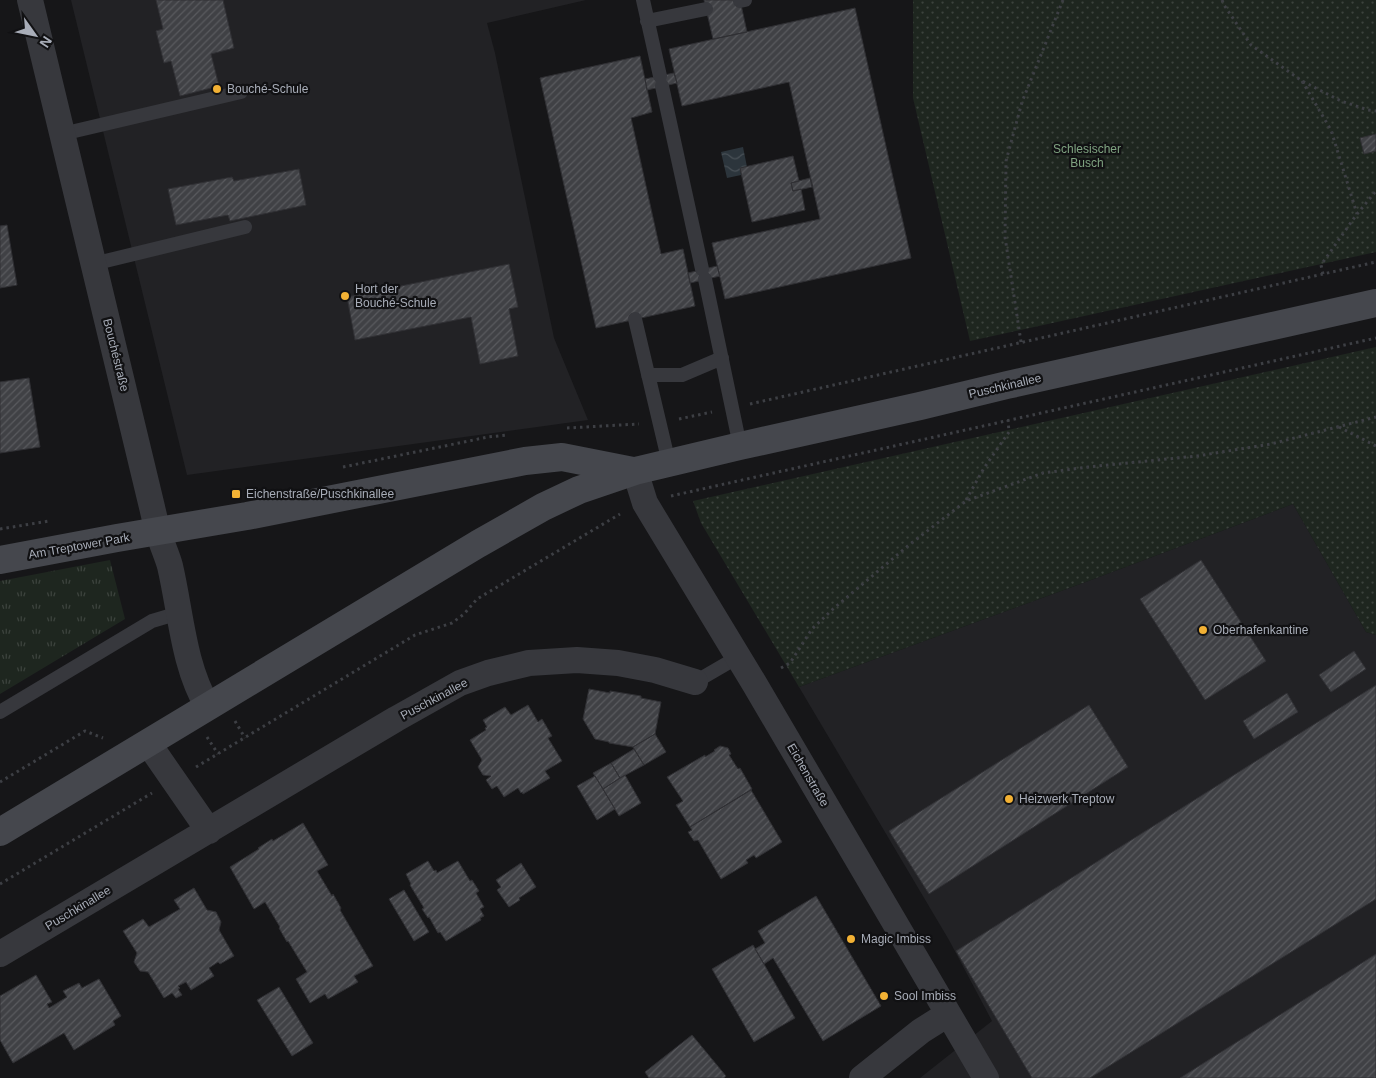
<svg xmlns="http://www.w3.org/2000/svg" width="1376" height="1078" viewBox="0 0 1376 1078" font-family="Helvetica,sans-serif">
	<defs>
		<pattern id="grass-tufts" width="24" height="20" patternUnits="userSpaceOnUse" patternTransform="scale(1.25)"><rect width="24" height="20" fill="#1e261f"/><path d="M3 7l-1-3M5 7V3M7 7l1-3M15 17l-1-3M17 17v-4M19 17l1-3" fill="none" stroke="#3c433d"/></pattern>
		<pattern id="park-dots" width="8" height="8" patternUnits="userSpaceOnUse" patternTransform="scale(1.25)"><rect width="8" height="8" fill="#1e261f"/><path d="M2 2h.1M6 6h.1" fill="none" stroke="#3c433d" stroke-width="1.8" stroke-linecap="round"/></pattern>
		<pattern id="water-waves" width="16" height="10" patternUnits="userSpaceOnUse" patternTransform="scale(1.25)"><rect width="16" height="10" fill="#2c353c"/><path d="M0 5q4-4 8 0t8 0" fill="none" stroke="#485056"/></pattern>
		<pattern id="building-hatch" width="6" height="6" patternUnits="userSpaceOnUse" patternTransform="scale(1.25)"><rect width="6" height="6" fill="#404145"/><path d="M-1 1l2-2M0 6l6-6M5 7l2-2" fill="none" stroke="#595a5e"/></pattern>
	</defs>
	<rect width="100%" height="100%" fill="#161618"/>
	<path fill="#222225" d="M71,0H586L487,23L495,53L554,338L588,420L187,475Z
		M1293,504L1366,632L1376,635V1078H920L992,1021L949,940L799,687L1083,583Z"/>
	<path fill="url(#grass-tufts)" d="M110,560L125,619L0,694V581Z"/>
	<path fill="url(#park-dots)" d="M913,0H1376V252L970,341L913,98Z
		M1376,347V635L1366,632L1293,504L1083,583L799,687L701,523L693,501Z"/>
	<path fill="url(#water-waves)" d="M743,147L747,167L740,168L741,175L727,178L721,152Z"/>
	<path fill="url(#building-hatch)" stroke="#303034" d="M156,0H223L234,48L211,54L219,86L180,96L171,61L164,63L156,31L163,29Z
		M704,0H740L747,32L713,39Z
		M855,8L911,258L725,299L712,243L820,219L789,82L682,106L669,49Z
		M640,56L652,112L631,118L661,254L683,249L695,306L596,328L540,78Z
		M674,73L677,83L647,90L645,79Z
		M1376,134V151L1364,154L1360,138Z
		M793,156L799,181L791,183L793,191L801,189L805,210L752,222L740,168Z
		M299,169L306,205L230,221L228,215L176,225L168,189L232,177L234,181Z
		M810,178L812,187L793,191L791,183Z
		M7,225L17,285L0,288V226Z
		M509,264L518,307L509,309L518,356L480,364L471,317L355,340L347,297Z
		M717,266L720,276L690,283L688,273Z
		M29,378L40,447L0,453V382Z
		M1201,560L1266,661L1205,700L1140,599Z
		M1354,651L1366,669L1331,692L1319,675Z
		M1376,685V899L1090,1078H1032L956,951Z
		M589,689L610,693V691L641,696V698L661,702L655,734L633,747L609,743V742L595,739L583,719Z
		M1287,693L1298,712L1254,739L1243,721Z
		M528,705L538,722L542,719L552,736L548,738L562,761L545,771L550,778L523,794L522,792L521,793L518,788L504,797L497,786L492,789L486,780L491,776L483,775L478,767L482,760L470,740L486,730L485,728L487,727L483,720L505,707L511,715Z
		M1089,705L1128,767L929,894L889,831Z
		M655,734L666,752L644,765L633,747Z
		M720,746L728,748L731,754L729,755L738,769L740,768L752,789L690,827L676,805L683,801L667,777L705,755V757L715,751L714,750Z
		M634,749L644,765L620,778L611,763Z
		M611,763L620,778L603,789L593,773Z
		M625,775L641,803L619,816L603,789Z
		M595,776L615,809L597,820L577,786Z
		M751,790L782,842L756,858L754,855L746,860L748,863L721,879L698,840L694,841L688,832L692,830L690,827Z
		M303,823L328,865L317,871L332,896L333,894L341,908L340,910L373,966L354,976L358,982L328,999L325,994L310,1003L296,979L307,972L288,941L287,942L279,928L280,927L265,902L254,909L230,867L259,849L258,848L272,839L273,841Z
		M428,861L434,871L436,870L437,873L458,861L470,881L472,880L479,891L476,893L484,907L480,909L484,916L480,918L481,920L446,941L440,932L438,933L429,917L428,918L422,909L424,908L410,885L411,884L406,874Z
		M521,863L536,887L519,898L520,900L509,907L497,890L501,887L496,880Z
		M194,888L207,910L216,912L221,922L219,930L234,956L220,964L218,962L209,968L214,976L191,990L186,982L178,986L180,988L178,989L182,995L176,998L172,993L164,998L148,972L140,971L134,962L137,953L123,931L143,919L149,927L180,909L174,900Z
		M404,890L429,932L414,941L389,899Z
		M816,896L881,1006L823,1041L773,958L764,964L755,949L765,943L758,931Z
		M753,945L795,1018L754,1042L712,969Z
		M1376,954V1078H1180Z
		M36,975L52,1002L47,1004L49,1008L67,997L63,991L79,983L82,988L99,979L121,1016L113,1021L115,1025L74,1050L64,1033L13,1063L0,1040V996Z
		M279,987L313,1043L292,1056L257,1000Z
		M692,1035L726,1076L724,1078H649L645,1072Z"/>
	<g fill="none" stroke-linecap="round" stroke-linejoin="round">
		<path stroke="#3d3f44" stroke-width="3" stroke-dasharray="2.5 4" stroke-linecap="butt" d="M1222,0L1224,5L1251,45L1302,81L1341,101L1368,110L1376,111
			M1302,81L1331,130L1357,214
			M1323,274L1321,265L1357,214L1376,191
			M1021,342L1005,237L1006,161L1022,102L1063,0
			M750,404L1376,262
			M679,419L712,412
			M1339,427L1376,446
			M567,428L639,424
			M343,467L488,437L507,435
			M671,496L1376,338
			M966,500L984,468L1009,432L1008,420
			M0,529L49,521
			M781,668L790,663L812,629L833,609L909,545L966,501L1043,473L1088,467L1197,456L1271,444L1376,417
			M235,721L245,738
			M207,737L218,754
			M196,767L415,635L452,623L464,614L477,599L620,514
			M0,782L85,731L103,738
			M0,884L152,793"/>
		<path stroke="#37383d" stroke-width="14" d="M643,0L660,76
			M740,1L745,0
			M647,21L706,9
			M662,86L702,269
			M62,134L241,92
			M93,264L245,227
			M705,279L740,446
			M635,319L669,463
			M648,375H682L722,358
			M695,682L738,657
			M0,712L152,621L179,613"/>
		<path stroke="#37383d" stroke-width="26" d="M30,0L152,507C154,516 156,525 159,534C162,545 167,555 170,566C181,613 183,665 208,707
			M635,471L645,503L651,513L754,683L986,1078
			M148,743L209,831
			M0,954L396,719L460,683L488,673L529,663L577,660L618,663L655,670L695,682
			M862,1078L921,1031L948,1014"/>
		<path stroke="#45474d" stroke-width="28" d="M0,560L117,538L247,516L525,461L562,457L633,471
			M0,832L478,544L543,507L579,490L635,471L740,446L920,406L1007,385L1376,303"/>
	</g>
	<g fill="#f2b134" stroke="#111113" stroke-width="2">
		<circle cx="217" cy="89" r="5"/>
		<circle cx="345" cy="296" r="5"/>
		<rect x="231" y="489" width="10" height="10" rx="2.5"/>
		<circle cx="1203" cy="630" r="5"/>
		<circle cx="1009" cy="799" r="5"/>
		<circle cx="851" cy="939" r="5"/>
		<circle cx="884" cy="996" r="5"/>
	</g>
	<g text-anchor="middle" stroke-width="4.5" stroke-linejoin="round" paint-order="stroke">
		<g font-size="12" fill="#a8adb8" stroke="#111113" text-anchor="start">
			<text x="227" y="93">Bouché-Schule</text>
			<text x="355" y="293">Hort der<tspan x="355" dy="14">Bouché-Schule</tspan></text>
			<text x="246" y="498">Eichenstraße/Puschkinallee</text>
			<text x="1213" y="634">Oberhafenkantine</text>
			<text x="1019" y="803">Heizwerk Treptow</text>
			<text x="861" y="943">Magic Imbiss</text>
			<text x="894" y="1000">Sool Imbiss</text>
		</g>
		<g font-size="12" fill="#7fa381" stroke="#111113">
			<text x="1087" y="153">Schlesischer<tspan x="1087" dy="14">Busch</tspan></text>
		</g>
		<g font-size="12" fill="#a8adb8" stroke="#111113">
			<text transform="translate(116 355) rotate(76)" y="4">Bouchéstraße</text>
			<text transform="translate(1005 386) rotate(-13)" y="4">Puschkinallee</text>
			<text transform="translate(79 546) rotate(-10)" y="4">Am Treptower Park</text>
			<text transform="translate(434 699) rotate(-28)" y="4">Puschkinallee</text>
			<text transform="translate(808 775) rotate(60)" y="4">Eichenstraße</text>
			<text transform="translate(78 908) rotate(-31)" y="4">Puschkinallee</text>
		</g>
	</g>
	<g transform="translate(35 35) rotate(123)" stroke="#111113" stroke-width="4" paint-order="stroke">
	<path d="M0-4L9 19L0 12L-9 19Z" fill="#a8adb8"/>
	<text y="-8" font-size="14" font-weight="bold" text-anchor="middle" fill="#a8adb8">N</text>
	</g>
</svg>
